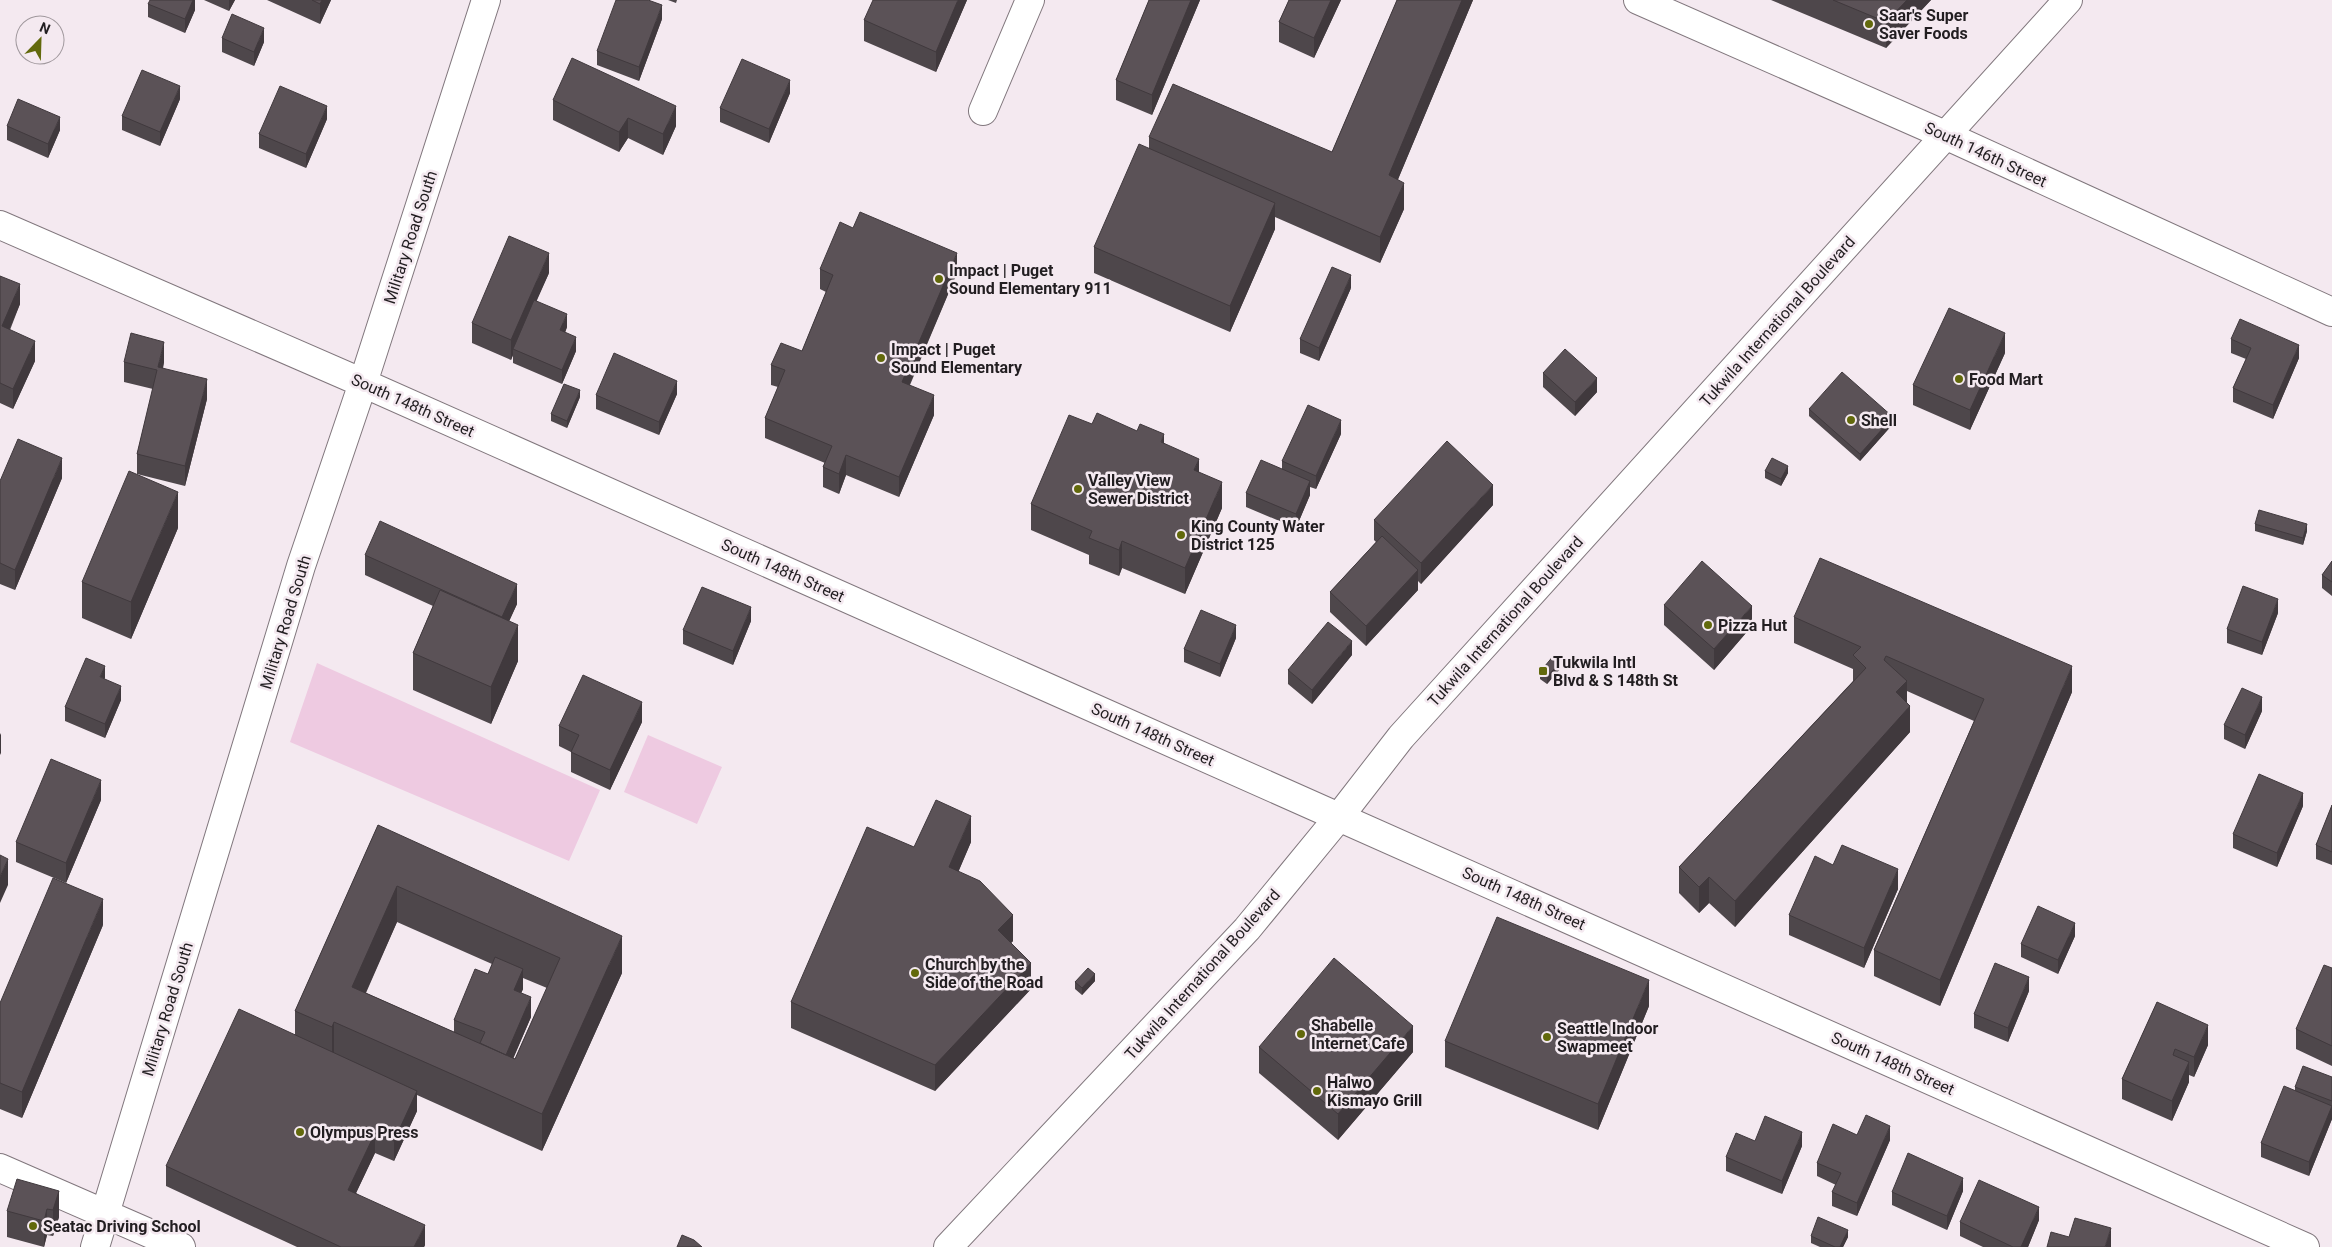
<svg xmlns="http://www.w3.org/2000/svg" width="2332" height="1247" viewBox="0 0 2332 1247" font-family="Roboto,sans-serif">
	<rect width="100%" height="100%" fill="#f4e9f0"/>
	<path fill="#eecae1" d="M317,663L600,790L569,861L290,742Z
		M648,735L722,767L697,824L624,792Z"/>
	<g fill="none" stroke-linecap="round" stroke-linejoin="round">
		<defs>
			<path id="minor" d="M1638,0L1945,135L2332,312
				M983,111L1030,0
				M0,225L363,383L2305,1247
				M0,1168L181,1247
				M95,1247L301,566L363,383L486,0"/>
			<path id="major" d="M948,1247L1247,929L1339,817L1401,737L2068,0"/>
		</defs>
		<use href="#minor" stroke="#81777d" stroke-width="30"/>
		<use href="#major" stroke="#81777d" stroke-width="30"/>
		<use href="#minor" stroke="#fff" stroke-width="28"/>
		<use href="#major" stroke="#fff" stroke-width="28"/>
	</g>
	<path fill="#4e474b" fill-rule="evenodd" d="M195,0V10L185,33L148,17V4Z
		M204,0H235L229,11Z
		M267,0H331L320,24Z
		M668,0H677L676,3Z
		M967,0L936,72L864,41V20Z
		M1149,0H1200L1152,115L1116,100V80Z
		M1289,0H1341L1314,58L1279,42V22Z
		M1397,0H1473L1398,179L1404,209L1380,263L1275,217V229L1230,332L1094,273V247L1149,148V137L1332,152Z
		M1771,0H1931L1886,48Z
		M662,19L639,81L597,65V51Z
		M222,38L264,42L254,66L222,52Z
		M790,93L769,143L720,122V108Z
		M180,99L160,146L122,130V116Z
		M553,100L676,126L663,155L628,138L619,152L553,120Z
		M327,119L306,168L259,148V134Z
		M7,126L60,130L48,158L7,140Z
		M820,269L957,273L910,385L934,415L899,497L846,475L839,494L823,487V467L825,463L765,438V418L778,387L771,385V365L802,351L826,292L820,289Z
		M549,273L536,301L567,327L565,333L576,351L562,384L513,363V355L511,360L472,343V323Z
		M0,276L20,304L10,330L35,361L13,409L0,403Z
		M1351,288L1319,361L1300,353V339Z
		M2231,339L2299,358L2273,419L2233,402V388L2246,359L2231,353Z
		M2005,353L1970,430L1913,405V385Z
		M124,362H164L163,369L207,399L185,486L137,474V454L153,389L124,382Z
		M1543,373L1597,392L1575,416L1543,387Z
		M677,394L659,435L596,409V395Z
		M580,397L567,428L551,421V414Z
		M1809,409L1893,424L1860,461L1809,416Z
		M1092,424L1164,443L1199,472L1222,508L1185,594L1122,568L1119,576L1089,564V555L1031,530V504Z
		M1341,434L1316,489L1310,487V495L1296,528L1246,507V493L1282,469V461Z
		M1765,471L1788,473L1781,486L1765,478Z
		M62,478L15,590L0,584V481Z
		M1493,505L1421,584L1418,581V590L1366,646L1330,612V592L1376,542L1374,540V520Z
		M2255,524L2307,531L2303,545L2255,531Z
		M178,528L131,639L82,618V582Z
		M365,555L517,604L509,621L518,661L491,724L413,690V653L433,606L365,575Z
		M2332,561V596L2322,588V575Z
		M1664,605L1752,626L1714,670L1664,625Z
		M2278,613L2262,655L2227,643V629Z
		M1794,617L2072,692L1940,1006L1874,976V950L1974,721L1907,691V702L1910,732L1735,927L1709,903L1699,913L1679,893V867L1853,681V669L1794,643Z
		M751,621L733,665L683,644V630Z
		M1236,638L1220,677L1184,662V649Z
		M1352,655L1312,704L1288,684V670Z
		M1561,668L1547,684L1540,679V672Z
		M105,680L121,700L105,738L65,721V707Z
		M2262,711L2245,749L2224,739V725Z
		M642,722L610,790L571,772V752L559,746V726Z
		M101,800L66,883L16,862V842Z
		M2332,805V865L2316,859V845Z
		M2303,806L2277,867L2233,848V834Z
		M378,825L622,973L542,1151L417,1095V1111L394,1161L375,1153L356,1193L425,1245L424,1247H297L166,1186V1166L295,1034V1011ZM397,922L492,964L488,974L454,1020V1032L366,993ZM523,978L547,988L515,1059L513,1058L531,1017L521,993L523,989Z
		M971,842L958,872L1013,941L1011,943L1031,989L935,1091L791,1028V1002L914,847Z
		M1833,865L1898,889L1864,968L1789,935V915Z
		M103,925L22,1118L0,1109V1003Z
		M2075,936L2058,974L2021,957V944Z
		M2332,968V1066L2296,1049V1029Z
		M1095,981L1082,995L1075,989V982Z
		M2029,991L2008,1042L1974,1028V1014Z
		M2157,1002L2208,1045L2194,1077L2189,1075V1082L2172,1121L2122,1099V1079Z
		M1649,1006L1598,1130L1445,1067V1041Z
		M1259,1047L1413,1052L1338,1140L1259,1073Z
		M2332,1077V1119L2309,1176L2261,1157V1143L2295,1090V1087Z
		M1857,1135L1890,1140L1857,1216L1832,1206V1192L1836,1185L1817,1176V1163Z
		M1755,1141L1802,1146L1782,1194L1726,1171V1157Z
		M59,1191V1217L53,1236L47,1235L44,1247L7,1237V1211Z
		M1963,1191L1947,1230L1892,1205V1192Z
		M2039,1220L2028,1247H1983L1960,1236V1222Z
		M1811,1236L1848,1237L1843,1247H1820L1811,1243Z"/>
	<path fill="#40393d" d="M193,0H195V10L185,33V19Z
		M229,0H235L229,11Z
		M322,0H331L320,24V4Z
		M958,0H967L936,72V52Z
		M1191,0H1200L1152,115V95Z
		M1331,0H1341L1314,58V38Z
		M1462,0H1473L1389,201V175Z
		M1907,0H1931L1886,48V22Z
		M662,5V19L639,81V67Z
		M264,28V42L254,66V52Z
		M790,80V93L769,143V129Z
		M180,86V99L160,146V132Z
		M327,106V119L306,168V154Z
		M676,106V126L663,155V134Z
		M60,117V130L48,158V144Z
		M628,118V138L619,152V132Z
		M1404,183V209L1380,263V237Z
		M1275,203V229L1230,332V306Z
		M549,253V273L515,350L513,349V355L511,360V340Z
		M957,253V273L902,402V382Z
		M1351,275V288L1319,361V348Z
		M20,284V304L2,346V326Z
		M567,314V327L560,344V330Z
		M2005,333V353L1970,430V410Z
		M576,337V351L562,384V370Z
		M35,341V361L13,409V389Z
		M164,342V362L158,387V367Z
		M2299,345V358L2273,419V405Z
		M1597,378V392L1575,416V402Z
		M207,379V399L185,486V466Z
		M677,381V394L659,435V422Z
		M580,390V397L567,428V421Z
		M934,395V415L899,497V477Z
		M1893,417V424L1860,461V454Z
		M1341,420V434L1316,489V476Z
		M1164,434V460L1161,442Z
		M846,455V475L839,494V474Z
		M62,458V478L15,590V570Z
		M1199,459V485L1194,470Z
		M1788,466V473L1781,486V479Z
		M1310,481V495L1296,528V514Z
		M1222,482V508L1185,594V568Z
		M1493,485V505L1421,584V563Z
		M178,492V528L131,639V602Z
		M2307,524V531L2303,545V538Z
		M1122,541V568L1119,576V550Z
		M1418,570V590L1366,646V626Z
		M517,584V604L502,637V617Z
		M2278,599V613L2262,655V642Z
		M1752,606V626L1714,670V649Z
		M751,607V621L733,665V651Z
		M518,625V661L491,724V687Z
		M1236,625V638L1220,677V664Z
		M1352,641V655L1312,704V690Z
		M1561,661V668L1547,684V677Z
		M105,666V679L100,677Z
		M2072,666V692L1940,1006V980Z
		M1907,681V707L1896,692Z
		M121,686V700L105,738V724Z
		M2262,697V711L2245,749V735Z
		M642,702V722L610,790V770Z
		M1910,706V732L1735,927V901Z
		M1,733V753L0,755V735Z
		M101,780V800L66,883V863Z
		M2303,793V806L2277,867V853Z
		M971,816V842L949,894V867Z
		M8,859V885L0,903V877Z
		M1898,869V889L1864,968V948Z
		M1709,877V903L1699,913V887Z
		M397,886V922L352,1023V987Z
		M103,899V925L22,1118V1092Z
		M1013,915V941L998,956V930Z
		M2075,923V936L2058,974V960Z
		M622,936V973L542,1151V1114Z
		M1031,963V989L935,1091V1065Z
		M523,969V989L514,1010V990Z
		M1095,974V981L1082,995V988Z
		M2029,977V991L2008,1042V1028Z
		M1649,980V1006L1598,1130V1104Z
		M531,997V1017L505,1078V1058Z
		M334,1022V1058L332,1064V1027Z
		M2208,1025V1045L2194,1077V1057Z
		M1413,1026V1052L1338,1140V1114Z
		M2189,1062V1082L2172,1121V1101Z
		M417,1091V1111L394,1161V1141Z
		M2332,1106V1119L2309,1176V1162Z
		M1890,1126V1140L1857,1216V1203Z
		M1802,1132V1146L1782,1194V1181Z
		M375,1133V1153L348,1210V1190Z
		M1963,1178V1191L1947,1230V1216Z
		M59,1191V1217L53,1236V1210Z
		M2039,1207V1220L2028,1247H2021Z
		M47,1209V1235L44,1247V1221Z
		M425,1225V1245L424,1247H414Z
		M2111,1228V1247H2105Z
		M1848,1230V1237L1843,1247H1840Z"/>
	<path fill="#5b5257" stroke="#40393d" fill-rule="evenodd" d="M150,0H193L185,19L148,4Z
		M312,0H322L320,4Z
		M616,0H648L662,5L639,67L597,51Z
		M873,0H958L936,52L864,20Z
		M1149,0H1191L1152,95L1116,80Z
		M1289,0H1331L1314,38L1279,22Z
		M1397,0H1462L1389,175L1404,183L1380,237L1149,137L1173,84L1332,152Z
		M1833,0H1907L1886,22Z
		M232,14L264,28L254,52L222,38Z
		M572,58L676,106L663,134L628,118L619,132L553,100Z
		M742,59L790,80L769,129L720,108Z
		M142,70L180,86L160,132L122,116Z
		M280,86L327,106L306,154L259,134Z
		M18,99L60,117L48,144L7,126Z
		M1139,144L1275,203L1230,306L1094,247Z
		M860,212L957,253L902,382L934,395L899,477L846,455L839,474L823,467L832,446L765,418L785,370L771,365L781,343L802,351L833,275L820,269L840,222L853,228Z
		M509,236L549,253L511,340L472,323Z
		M1332,267L1351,275L1319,348L1300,339Z
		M0,276L20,284L2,326L35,341L13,389L0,383Z
		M534,300L567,314L560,330L576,337L562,370L513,349Z
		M1949,308L2005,333L1970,410L1913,385Z
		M2240,319L2299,345L2273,405L2233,388L2251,348L2231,339Z
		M131,333L164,342L158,367L207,379L185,466L137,454L157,370L124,362Z
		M1565,349L1597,378L1575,402L1543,373Z
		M614,353L677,381L659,422L596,395Z
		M1842,372L1893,417L1860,454L1809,409Z
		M564,384L580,390L567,421L551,414Z
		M1308,405L1341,420L1316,476L1282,461Z
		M1097,413L1137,431L1140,424L1164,434L1161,442L1199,459L1194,470L1222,482L1185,568L1122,541L1119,550L1089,538L1092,531L1031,504L1069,415L1092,424Z
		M18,439L62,458L15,570L0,563V481Z
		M1447,441L1493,485L1421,563L1374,520Z
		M1772,458L1788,466L1781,479L1765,471Z
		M1261,460L1310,481L1296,514L1246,493Z
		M129,471L178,492L131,602L82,582Z
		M2259,510L2307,524L2303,538L2255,524Z
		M380,521L517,584L502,617L365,555Z
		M1382,536L1418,570L1366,626L1330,592Z
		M1820,558L2072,666L1940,980L1874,950L1984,699L1886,656L1884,660L1907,681L1896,692L1910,706L1735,901L1709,877L1699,887L1679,867L1866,668L1853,655L1861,647L1794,617Z
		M1702,561L1752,606L1714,649L1664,605Z
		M2332,561V582L2322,575Z
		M2243,586L2278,599L2262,642L2227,629Z
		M702,587L751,607L733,651L683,630Z
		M440,590L518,625L491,687L413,653Z
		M1201,610L1236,625L1220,664L1184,649Z
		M1328,622L1352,641L1312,690L1288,670Z
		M1554,655L1561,661L1547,677L1540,672Z
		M86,658L105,666L100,677L121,686L105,724L65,707Z
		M583,675L642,702L610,770L571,752L579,735L559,726Z
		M2242,688L2262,697L2245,735L2224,725Z
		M51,759L101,780L66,863L16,842Z
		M2259,774L2303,793L2277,853L2233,834Z
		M936,800L971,816L949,867L980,881L1013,915L998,930L1031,963L935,1065L791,1002L867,827L914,847Z
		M2332,805V852L2316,845Z
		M378,825L622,936L542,1114L334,1022L332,1027L295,1011ZM397,886L560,958L515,1059L352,987Z
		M1842,845L1898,869L1864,948L1789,915L1815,856L1833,865Z
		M0,855L8,859L0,877Z
		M53,878L103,899L22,1092L0,1083V1003Z
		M2038,906L2075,923L2058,960L2021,944Z
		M1497,917L1649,980L1598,1104L1445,1041Z
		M495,957L523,969L514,990L531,997L506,1055L480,1043L485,1032L454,1020L475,969L488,974Z
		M1334,958L1413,1026L1338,1114L1259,1047Z
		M1995,963L2029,977L2008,1028L1974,1014Z
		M2324,965L2332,968V1046L2296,1029Z
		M1088,968L1095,974L1082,988L1075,982Z
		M2157,1002L2208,1025L2194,1057L2175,1049L2173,1055L2189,1062L2172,1101L2122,1079Z
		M239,1009L417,1091L394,1141L375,1133L348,1190L425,1225L414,1247H341L166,1166Z
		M2303,1066L2332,1077V1101L2295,1087Z
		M2284,1086L2332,1106L2309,1162L2261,1143Z
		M1866,1115L1890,1126L1857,1203L1832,1192L1841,1173L1817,1163L1833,1124L1857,1135Z
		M1765,1116L1802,1132L1782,1181L1726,1157L1736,1133L1755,1141Z
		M1908,1153L1963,1178L1947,1216L1892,1192Z
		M17,1179L59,1191L53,1210L47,1209L44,1221L7,1211Z
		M1979,1180L2039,1207L2021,1247H2013L1960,1222Z
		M1818,1217L1848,1230L1840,1247H1835L1811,1236Z
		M2075,1218L2111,1228L2105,1247H2047L2051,1232L2069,1237Z
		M682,1235L694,1240L702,1247H677Z"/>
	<g fill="#62690c" stroke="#f4e9f0" stroke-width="2">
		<circle cx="1869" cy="24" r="5"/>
		<circle cx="939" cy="279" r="5"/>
		<circle cx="881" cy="358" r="5"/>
		<circle cx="1959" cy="379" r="5"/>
		<circle cx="1851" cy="420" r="5"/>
		<circle cx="1078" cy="489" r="5"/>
		<circle cx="1181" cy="535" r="5"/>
		<circle cx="1708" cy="625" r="5"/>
		<rect x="1538" y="666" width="10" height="10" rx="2.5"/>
		<circle cx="915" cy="973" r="5"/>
		<circle cx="1301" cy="1034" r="5"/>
		<circle cx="1547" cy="1037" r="5"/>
		<circle cx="1317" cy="1091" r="5"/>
		<circle cx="300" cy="1132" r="5"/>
		<circle cx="33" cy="1226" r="5"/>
	</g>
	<g text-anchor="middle" stroke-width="5" stroke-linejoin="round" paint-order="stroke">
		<g font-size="16" font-weight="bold" fill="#221e21" stroke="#f4e9f0" text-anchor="start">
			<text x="1879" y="21">Saar's Super<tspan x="1879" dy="18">Saver Foods</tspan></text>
			<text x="949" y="276">Impact | Puget<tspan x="949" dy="18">Sound Elementary 911</tspan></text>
			<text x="891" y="355">Impact | Puget<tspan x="891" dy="18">Sound Elementary</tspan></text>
			<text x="1969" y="385">Food Mart</text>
			<text x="1861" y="426">Shell</text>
			<text x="1088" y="486">Valley View<tspan x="1088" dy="18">Sewer District</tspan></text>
			<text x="1191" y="532">King County Water<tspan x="1191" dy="18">District 125</tspan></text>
			<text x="1718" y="631">Pizza Hut</text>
			<text x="1553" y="668">Tukwila Intl<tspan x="1553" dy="18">Blvd &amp; S 148th St</tspan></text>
			<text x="925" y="970">Church by the<tspan x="925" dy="18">Side of the Road</tspan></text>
			<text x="1311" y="1031">Shabelle<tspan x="1311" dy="18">Internet Cafe</tspan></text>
			<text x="1557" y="1034">Seattle Indoor<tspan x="1557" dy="18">Swapmeet</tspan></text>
			<text x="1327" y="1088">Halwo<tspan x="1327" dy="18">Kismayo Grill</tspan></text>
			<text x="310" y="1138">Olympus Press</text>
			<text x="43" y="1232">Seatac Driving School</text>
		</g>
		<g font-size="16" fill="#221e21" stroke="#f4e9f0">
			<text transform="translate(1986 154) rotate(25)" y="6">South 146th Street</text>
			<text transform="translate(410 237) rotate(-72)" y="6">Military Road South</text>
			<text transform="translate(1777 321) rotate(-48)" y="6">Tukwila International Boulevard</text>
			<text transform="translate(413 405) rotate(24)" y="6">South 148th Street</text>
			<text transform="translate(783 570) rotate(24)" y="6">South 148th Street</text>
			<text transform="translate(1505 621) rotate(-48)" y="6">Tukwila International Boulevard</text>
			<text transform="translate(285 622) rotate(-73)" y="6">Military Road South</text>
			<text transform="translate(1153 734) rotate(24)" y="6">South 148th Street</text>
			<text transform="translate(1524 898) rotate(24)" y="6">South 148th Street</text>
			<text transform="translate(1202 974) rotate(-48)" y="6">Tukwila International Boulevard</text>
			<text transform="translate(167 1009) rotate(-73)" y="6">Military Road South</text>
			<text transform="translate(1893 1063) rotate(24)" y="6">South 148th Street</text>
		</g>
	</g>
	<g transform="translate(40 40) rotate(23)"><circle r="24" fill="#f4e9f0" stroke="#a0989d"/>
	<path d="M0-4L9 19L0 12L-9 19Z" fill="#62690c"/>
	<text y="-8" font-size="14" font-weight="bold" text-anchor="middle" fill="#221e21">N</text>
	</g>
</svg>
